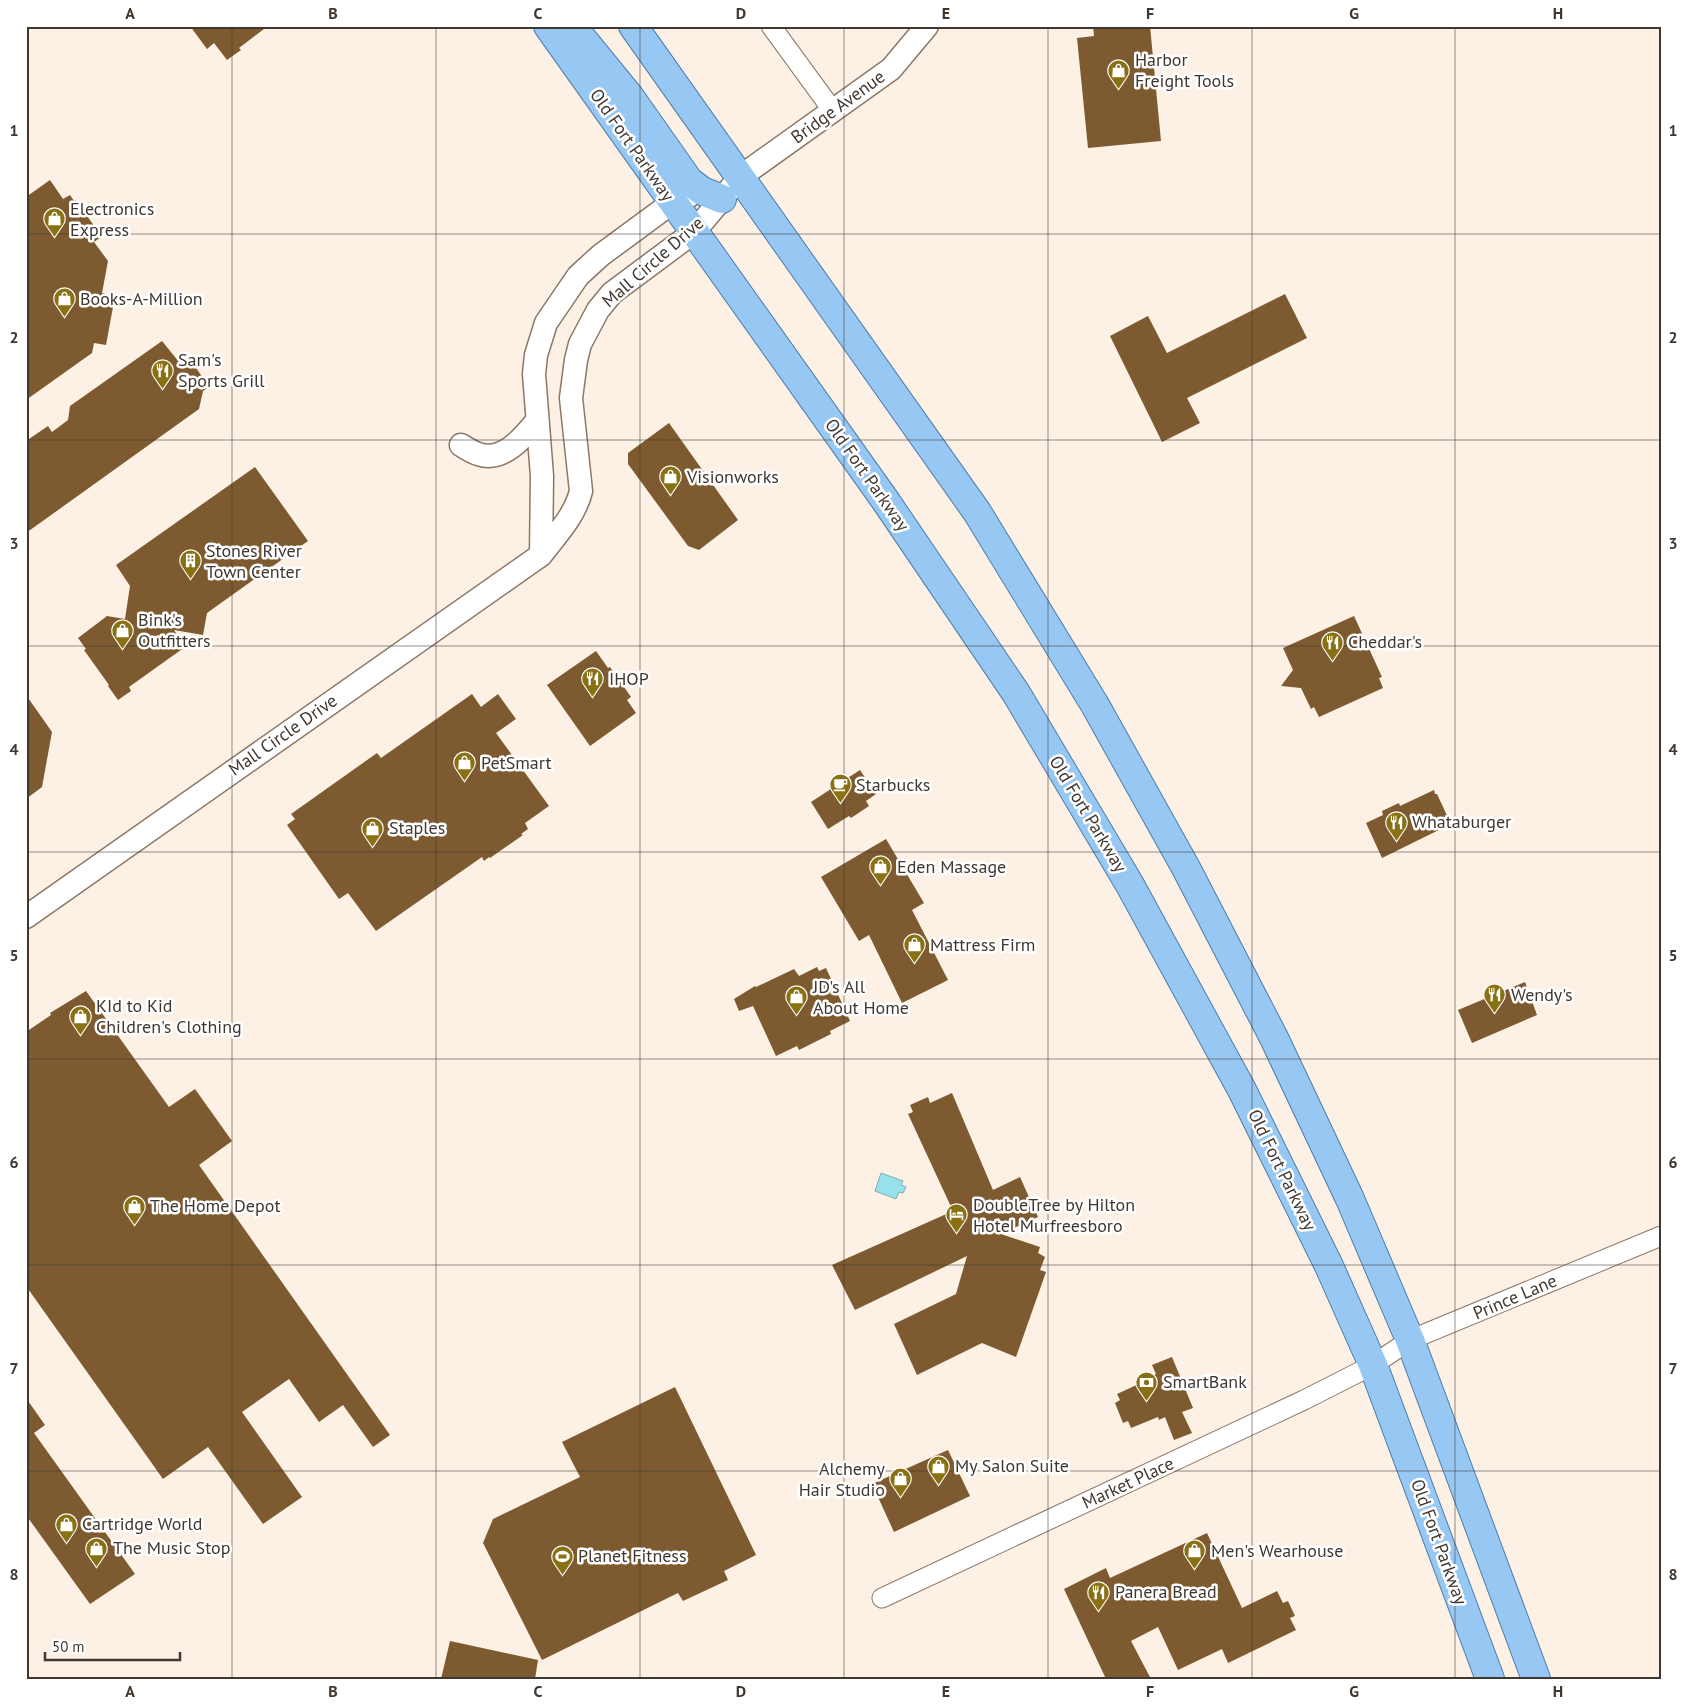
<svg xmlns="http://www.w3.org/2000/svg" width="1687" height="1705" viewBox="0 0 1687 1705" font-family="'PT Sans',sans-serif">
	<rect width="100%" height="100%" fill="#fdf0e5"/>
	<path fill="#96e1ea" stroke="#7caeb2" d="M881,1173L903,1181L901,1185L906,1187L903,1193L899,1192L896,1199L875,1191Z"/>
	<path fill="#7d5a2f" d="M190,26H268L239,48L241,50L227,60L214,43L207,49Z
		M1093,26H1150L1161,141L1088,148L1077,38L1094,36Z
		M50,180L63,199L70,195L74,201L76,200L97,230L96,231L101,237L94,242L108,261L102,293L115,296L106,345L94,343L92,353L26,400V197Z
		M1285,294L1307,338L1187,398L1200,423L1162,442L1110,336L1148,316L1167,353Z
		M162,341L179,362L188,356L209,387L203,391L199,409L26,533V441L48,426L52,432L68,420L70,406Z
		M669,423L738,520L699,550L688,546L628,464V453Z
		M255,467L308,541L207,613L203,635L174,630L185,647L129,687L131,691L118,700L108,686L109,685L84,650L86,649L78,638L107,616L125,619L130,586L116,565Z
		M1354,616L1382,677L1379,678L1383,688L1319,717L1314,707L1311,709L1301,688L1281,686L1293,670L1283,648Z
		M596,651L608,668L610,667L631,697L627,700L636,713L590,746L547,685Z
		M472,694L481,707L498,694L516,719L496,733L549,806L525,823L528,829L521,834L523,835L490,858L489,857L484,861L482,857L376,931L348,893L339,899L287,825L295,819L291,814L377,753L381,758Z
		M26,695L52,732L42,787L26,799Z
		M860,770L876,794L866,801L869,806L851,818L849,816L828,829L811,802Z
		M1434,790L1435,794H1437L1451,824L1382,858L1366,823L1383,815L1382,811L1399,803L1400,806Z
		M886,839L924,903L912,910L948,980L902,1003L869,935L859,941L821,877Z
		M817,967L819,971L826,968L850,1021L830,1031L831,1034L799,1050L797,1046L776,1056L753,1006L739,1011L734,999L755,986L756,987L794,969L799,976Z
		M1525,982L1537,1015L1472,1043L1458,1010Z
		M86,991L169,1107L195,1089L232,1141L199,1165L390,1435L373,1447L343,1405L319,1422L289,1379L242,1412L302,1497L263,1524L208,1447L163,1479L26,1286V1032L51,1015L50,1013Z
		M952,1093L993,1190L1020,1177L1038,1217L1001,1234L1040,1247L1038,1253L1045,1257L1040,1270L1046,1272L1016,1357L982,1343L917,1375L894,1324L956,1294L967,1256L855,1310L832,1265L953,1211L908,1114L913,1112L910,1105L928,1097L930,1103Z
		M1172,1357L1193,1408L1182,1412L1192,1433L1174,1440L1165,1417L1159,1420L1158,1417L1131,1428L1128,1421L1123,1423L1115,1403L1120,1400L1117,1394L1143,1382L1142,1380L1156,1374L1152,1365Z
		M675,1387L756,1555L724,1571L728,1580L683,1601L678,1593L542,1660L483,1543L493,1519L580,1477L562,1442Z
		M26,1398L45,1425L34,1433L135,1574L90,1604L26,1515Z
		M948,1450L970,1496L894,1532L872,1484Z
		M1207,1533L1242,1608L1277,1591L1283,1603L1288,1601L1295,1616L1290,1618L1296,1630L1228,1663L1222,1649L1178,1670L1158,1627L1131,1641L1151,1679H1106L1064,1589L1106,1568L1110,1578Z
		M450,1641L538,1660L535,1679H441Z"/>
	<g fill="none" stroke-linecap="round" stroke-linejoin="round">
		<defs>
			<path id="minor" d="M771,26L833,111
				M882,1598L1304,1400L1373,1365L1410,1340L1661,1236"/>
			<path id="tertiary" d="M461,445C466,448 472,452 478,454C502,463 523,438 536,422
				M541,555L542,476L534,374L536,355L546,323L578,276L601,255L673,202L689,196
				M26,917L541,555C556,535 575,516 581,491L571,398L576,360L580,344L598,310L612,293L694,232L740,177L891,69L927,26"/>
			<path id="primary" d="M548,26L885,500L1016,693L1130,885L1242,1090L1329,1266L1373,1365L1490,1679
				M572,26L630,97L689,181L702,191L722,199
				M633,26L977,512L1095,705L1186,868L1274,1038L1350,1199L1410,1340L1536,1679"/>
		</defs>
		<use href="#minor" stroke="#8b7867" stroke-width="21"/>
		<use href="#tertiary" stroke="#8b7867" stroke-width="25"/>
		<use href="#primary" stroke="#4c7daa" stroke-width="30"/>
		<use href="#minor" stroke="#fff" stroke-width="19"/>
		<use href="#tertiary" stroke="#fff" stroke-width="22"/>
		<use href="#primary" stroke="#97c8f4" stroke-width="28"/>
	</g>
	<path fill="none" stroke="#403730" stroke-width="1" stroke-opacity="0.55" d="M232,26V1679M436,26V1679M640,26V1679M844,26V1679M1048,26V1679M1252,26V1679M1455,26V1679M26,234H1661M26,440H1661M26,646H1661M26,852H1661M26,1059H1661M26,1265H1661M26,1471H1661"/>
	<defs>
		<symbol id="shop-pin" viewBox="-11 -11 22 30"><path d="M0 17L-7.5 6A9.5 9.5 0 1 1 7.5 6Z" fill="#897113" stroke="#fff"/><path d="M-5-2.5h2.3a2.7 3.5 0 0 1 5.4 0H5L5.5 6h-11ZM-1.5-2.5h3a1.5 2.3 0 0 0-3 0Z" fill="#fff"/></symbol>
		<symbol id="restaurant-pin" viewBox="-11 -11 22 30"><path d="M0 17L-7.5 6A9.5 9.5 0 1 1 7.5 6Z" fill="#897113" stroke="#fff"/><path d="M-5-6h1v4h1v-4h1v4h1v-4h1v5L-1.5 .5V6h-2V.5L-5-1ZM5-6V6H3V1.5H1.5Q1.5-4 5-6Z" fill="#fff"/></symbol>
		<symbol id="building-pin" viewBox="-11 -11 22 30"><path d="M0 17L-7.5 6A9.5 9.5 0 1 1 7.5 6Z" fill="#897113" stroke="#fff"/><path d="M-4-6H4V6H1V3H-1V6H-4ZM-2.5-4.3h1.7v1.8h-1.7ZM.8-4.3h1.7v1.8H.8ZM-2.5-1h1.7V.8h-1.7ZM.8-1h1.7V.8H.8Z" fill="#fff"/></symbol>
		<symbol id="cafe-pin" viewBox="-11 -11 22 30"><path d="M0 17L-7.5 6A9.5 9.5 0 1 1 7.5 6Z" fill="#897113" stroke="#fff"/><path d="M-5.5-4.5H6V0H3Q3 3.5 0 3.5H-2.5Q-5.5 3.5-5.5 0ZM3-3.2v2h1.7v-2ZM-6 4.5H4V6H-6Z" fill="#fff"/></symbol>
		<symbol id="hotel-pin" viewBox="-11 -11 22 30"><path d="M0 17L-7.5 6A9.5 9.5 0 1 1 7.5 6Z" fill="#897113" stroke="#fff"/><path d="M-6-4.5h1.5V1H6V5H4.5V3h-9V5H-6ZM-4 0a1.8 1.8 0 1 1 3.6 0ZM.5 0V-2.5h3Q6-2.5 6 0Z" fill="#fff"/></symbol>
		<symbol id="bank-pin" viewBox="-11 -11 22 30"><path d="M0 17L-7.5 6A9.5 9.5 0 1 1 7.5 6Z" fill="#897113" stroke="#fff"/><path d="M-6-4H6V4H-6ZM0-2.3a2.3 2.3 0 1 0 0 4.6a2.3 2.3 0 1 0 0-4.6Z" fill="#fff"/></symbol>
		<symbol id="stadium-pin" viewBox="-11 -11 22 30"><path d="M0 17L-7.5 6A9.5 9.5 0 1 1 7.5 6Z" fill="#897113" stroke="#fff"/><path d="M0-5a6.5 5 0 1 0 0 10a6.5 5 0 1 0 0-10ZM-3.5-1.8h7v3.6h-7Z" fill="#fff"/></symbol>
	</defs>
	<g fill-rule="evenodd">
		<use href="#shop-pin" x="1106" y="58" width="25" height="34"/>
		<use href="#shop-pin" x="42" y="206" width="25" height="34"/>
		<use href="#shop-pin" x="52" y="286" width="25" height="34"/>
		<use href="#restaurant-pin" x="150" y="358" width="25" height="34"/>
		<use href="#shop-pin" x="658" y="464" width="25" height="34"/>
		<use href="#building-pin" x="178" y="548" width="25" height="34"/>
		<use href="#shop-pin" x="110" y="618" width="25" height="34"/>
		<use href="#restaurant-pin" x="1320" y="630" width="25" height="34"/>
		<use href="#restaurant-pin" x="580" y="666" width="25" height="34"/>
		<use href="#shop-pin" x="452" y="750" width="25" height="34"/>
		<use href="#cafe-pin" x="828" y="772" width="25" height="34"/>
		<use href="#restaurant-pin" x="1384" y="810" width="25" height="34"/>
		<use href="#shop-pin" x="360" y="816" width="25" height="34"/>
		<use href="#shop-pin" x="868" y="854" width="25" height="34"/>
		<use href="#shop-pin" x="902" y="932" width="25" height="34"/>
		<use href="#restaurant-pin" x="1482" y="982" width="25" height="34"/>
		<use href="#shop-pin" x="784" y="984" width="25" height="34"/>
		<use href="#shop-pin" x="68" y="1004" width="25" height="34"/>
		<use href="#shop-pin" x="122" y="1194" width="25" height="34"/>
		<use href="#hotel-pin" x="944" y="1202" width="25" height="34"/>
		<use href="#bank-pin" x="1134" y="1370" width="25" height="34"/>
		<use href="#shop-pin" x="926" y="1454" width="25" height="34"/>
		<use href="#shop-pin" x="888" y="1466" width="25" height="34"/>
		<use href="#shop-pin" x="54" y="1512" width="25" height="34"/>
		<use href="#shop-pin" x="84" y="1536" width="25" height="34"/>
		<use href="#shop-pin" x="1182" y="1538" width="25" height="34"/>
		<use href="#stadium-pin" x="550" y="1544" width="25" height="34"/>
		<use href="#restaurant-pin" x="1086" y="1580" width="25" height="34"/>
	</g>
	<g text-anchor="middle" stroke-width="5" stroke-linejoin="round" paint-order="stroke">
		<g font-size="18" fill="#403730" stroke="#fff" text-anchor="start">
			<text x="1135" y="66">Harbor<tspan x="1135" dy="21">Freight Tools</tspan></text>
			<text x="70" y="215">Electronics<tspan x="70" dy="21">Express</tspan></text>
			<text x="80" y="305">Books-A-Million</text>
			<text x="178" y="366">Sam's<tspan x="178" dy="21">Sports Grill</tspan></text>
			<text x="687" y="483">Visionworks</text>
			<text x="206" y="557">Stones River<tspan x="206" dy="21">Town Center</tspan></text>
			<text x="138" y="626">Bink's<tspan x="138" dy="21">Outfitters</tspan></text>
			<text x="1348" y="648">Cheddar's</text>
			<text x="609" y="685">IHOP</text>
			<text x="481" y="769">PetSmart</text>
			<text x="856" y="791">Starbucks</text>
			<text x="1412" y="828">Whataburger</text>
			<text x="389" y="834">Staples</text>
			<text x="897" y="873">Eden Massage</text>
			<text x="930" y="951">Mattress Firm</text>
			<text x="813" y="993">JD's All<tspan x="813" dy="21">About Home</tspan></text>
			<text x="1511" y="1001">Wendy's</text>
			<text x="96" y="1012">KId to Kid<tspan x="96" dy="21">Children's Clothing</tspan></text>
			<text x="973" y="1211">DoubleTree by Hilton<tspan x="973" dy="21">Hotel Murfreesboro</tspan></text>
			<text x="150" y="1212">The Home Depot</text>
			<text x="1163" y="1388">SmartBank</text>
			<text x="955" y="1472">My Salon Suite</text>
			<text x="885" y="1475" text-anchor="end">Alchemy<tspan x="885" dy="21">Hair Studio</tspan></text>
			<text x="82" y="1530">Cartridge World</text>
			<text x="113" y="1554">The Music Stop</text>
			<text x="1211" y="1557">Men's Wearhouse</text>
			<text x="578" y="1562">Planet Fitness</text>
			<text x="1115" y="1598">Panera Bread</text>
		</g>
		<g font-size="18" fill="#403730" stroke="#fff">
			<text transform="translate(838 107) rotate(-36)" y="6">Bridge Avenue</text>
			<text transform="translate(632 145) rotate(55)" y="6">Old Fort Parkway</text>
			<text transform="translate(653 262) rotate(-41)" y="6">Mall Circle Drive</text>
			<text transform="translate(867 475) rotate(55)" y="6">Old Fort Parkway</text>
			<text transform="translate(283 735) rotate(-35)" y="6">Mall Circle Drive</text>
			<text transform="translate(1088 814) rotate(59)" y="6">Old Fort Parkway</text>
			<text transform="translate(1282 1170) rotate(64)" y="6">Old Fort Parkway</text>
			<text transform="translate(1515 1297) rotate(-23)" y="6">Prince Lane</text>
			<text transform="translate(1128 1483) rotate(-25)" y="6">Market Place</text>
			<text transform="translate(1439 1542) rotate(70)" y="6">Old Fort Parkway</text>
		</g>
	</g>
	<rect width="1687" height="1705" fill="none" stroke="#ffffff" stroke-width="55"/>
	<path d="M45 1652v8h135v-8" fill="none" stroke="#403730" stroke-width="2.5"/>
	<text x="52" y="1652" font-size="15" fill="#403730" stroke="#ffffff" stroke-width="4" paint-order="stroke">50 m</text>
	<rect x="28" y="28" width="1632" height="1650" fill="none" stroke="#403730" stroke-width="2"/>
	<g font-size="16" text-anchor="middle" font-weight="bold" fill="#403730">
		<text x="130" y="19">A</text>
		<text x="333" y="19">B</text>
		<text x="538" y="19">C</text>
		<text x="741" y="19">D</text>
		<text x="946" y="19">E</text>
		<text x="1150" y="19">F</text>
		<text x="1354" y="19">G</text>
		<text x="1558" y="19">H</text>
		<text x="14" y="136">1</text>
		<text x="1673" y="136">1</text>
		<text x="14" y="343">2</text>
		<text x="1673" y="343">2</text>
		<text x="14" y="549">3</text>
		<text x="1673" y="549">3</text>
		<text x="14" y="755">4</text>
		<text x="1673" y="755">4</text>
		<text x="14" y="961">5</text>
		<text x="1673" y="961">5</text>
		<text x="14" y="1168">6</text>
		<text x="1673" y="1168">6</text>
		<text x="14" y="1374">7</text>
		<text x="1673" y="1374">7</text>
		<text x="14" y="1580">8</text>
		<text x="1673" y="1580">8</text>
		<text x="130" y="1697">A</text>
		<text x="333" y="1697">B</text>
		<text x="538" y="1697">C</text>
		<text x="741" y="1697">D</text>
		<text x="946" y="1697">E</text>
		<text x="1150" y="1697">F</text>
		<text x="1354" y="1697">G</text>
		<text x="1558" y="1697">H</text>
	</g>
</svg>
